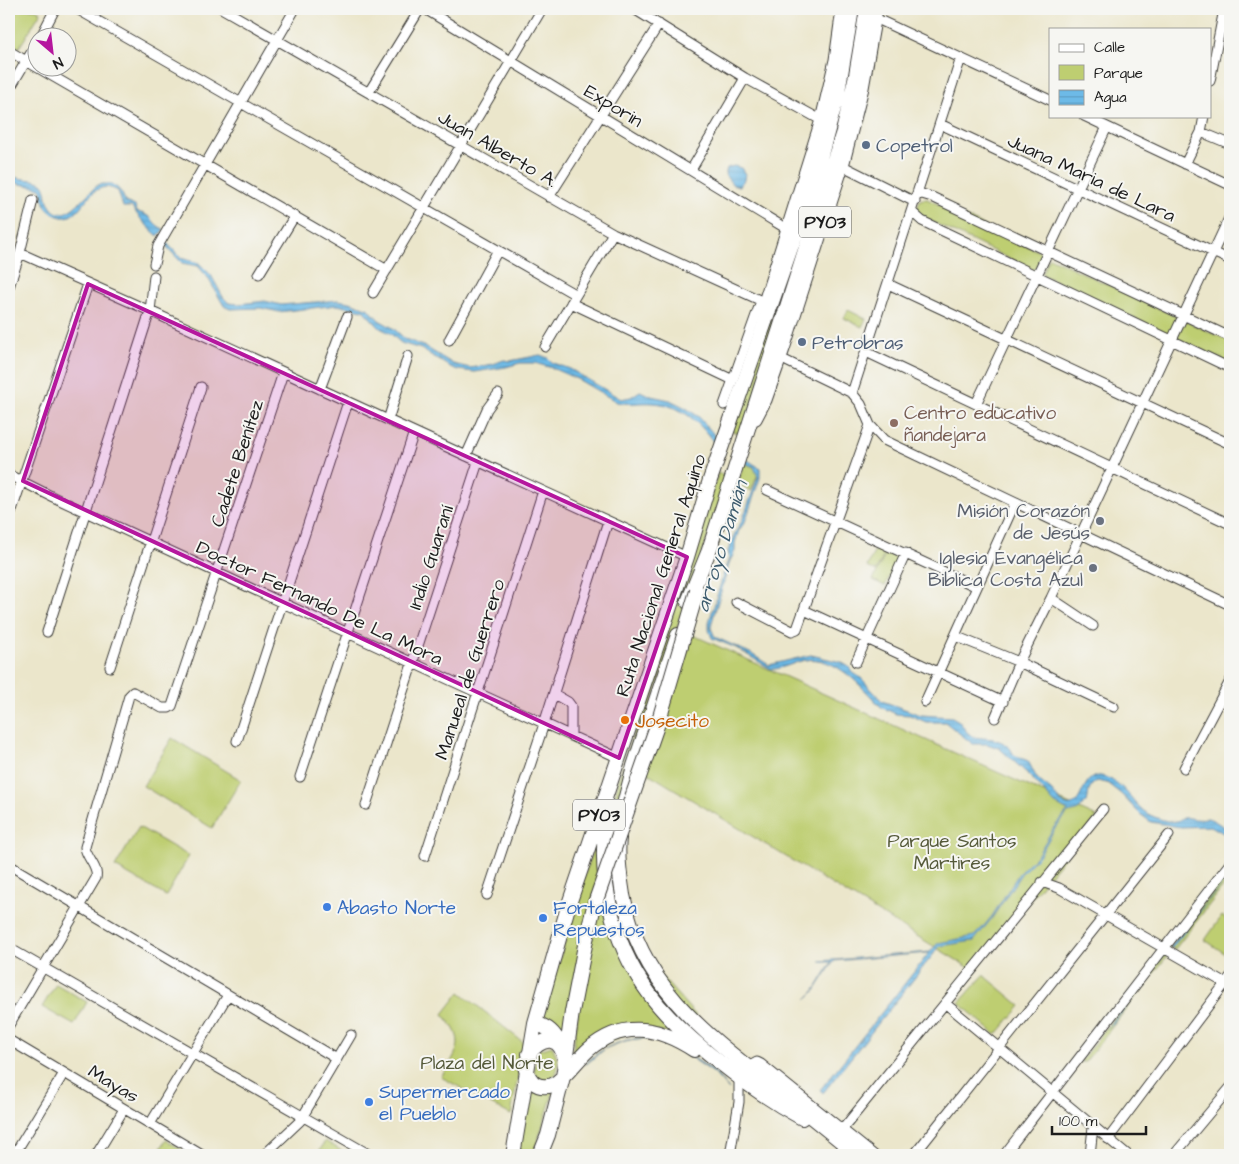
<svg xmlns="http://www.w3.org/2000/svg" width="1239" height="1164" viewBox="0 0 1239 1164" font-family="'Architects Daughter',sans-serif">
	<defs>
		<pattern id="water-rules" width="6" height="5" patternUnits="userSpaceOnUse" patternTransform="scale(1.25)"><rect width="6" height="5" fill="#6dbae7"/><path d="M0 2.5h6" fill="none" stroke="#5e9fc6"/></pattern>
	</defs>
	<rect width="100%" height="100%" fill="#f6f6f2"/>
	<filter id="ink" filterUnits="userSpaceOnUse"><feTurbulence type="fractalNoise" baseFrequency=".02" numOctaves="2"/><feDisplacementMap in="SourceGraphic" scale="10" xChannelSelector="R" yChannelSelector="G"/><feConvolveMatrix kernelMatrix="1 2 1 2 8 2 1 2 1" color-interpolation-filters="sRGB"/></filter>
	<filter id="wash" filterUnits="userSpaceOnUse"><feTurbulence type="fractalNoise" baseFrequency=".0096" numOctaves="4" result="noise"/><feDisplacementMap in="SourceGraphic" scale="20" xChannelSelector="R" yChannelSelector="G"/><feGaussianBlur stdDeviation="1.12" result="paint"/><feColorMatrix in="noise" values="0 0 0 0 0 0 0 0 0 0 0 0 0 0 0 0 0 1.4 0 .05"/><feComposite in="paint" operator="in"/></filter>
	<g filter="url(#wash)">
		<rect width="100%" height="100%" fill="#ebe6cb"/>
		<path fill="#bece71" stroke="#6d7546" d="M9,9H35L41,12L19,48L9,42Z
			M854,9H863L847,101L742,435L732,431Z
			M923,199H927L1042,253L1036,268L1033,270L920,216L917,209L920,200Z
			M1049,257L1179,318L1172,334L1169,335L1043,275L1042,273Z
			M848,310L866,319L862,327L844,318Z
			M1185,321L1230,341V364L1178,339L1177,338Z
			M744,463L754,467L758,474L751,491L738,483Z
			M718,473L728,477L631,764C623,794 617,825 607,855L610,819L619,779Z
			M876,548L885,553L876,571L867,567Z
			M886,553L898,559L885,586L873,580Z
			M693,635L1097,817L973,970L646,772Z
			M172,738L241,780L212,828L143,786Z
			M600,824V871L562,1035L550,1022L542,1018Z
			M139,827L189,856L166,896L115,867Z
			M615,860L637,949L739,1064L736,1069L662,1004L624,939L609,879Z
			M1230,866V878L1175,949L1169,948Z
			M603,895L607,909L682,1038L640,1027L575,1059L572,1056L585,967Z
			M1222,916L1230,922V957L1205,940Z
			M1164,952L1168,955L1085,1062H1080Z
			M984,975L1021,1006L996,1035L959,1003Z
			M56,984L87,1002L74,1025L42,1007Z
			M460,992L524,1043L511,1115L441,1077C459,1049 467,1042 443,1014Z
			M552,1046C558,1058 562,1069 551,1080H539L534,1072L537,1053L539,1050Z
			M529,1086L554,1091L533,1155H517Z
			M166,1140L184,1151L181,1155H157Z
			M325,1141L349,1155L318,1154Z"/>
		<path fill="url(#water-rules)" stroke="#446b82" d="M734,166L741,168L745,174L744,180L739,186L733,185L725,175L727,168Z
			M9,173C18,182 31,177 42,183C47,187 46,196 48,201C60,233 86,193 98,185C112,181 122,188 125,202L135,206L137,212C154,215 152,225 164,229L158,236C148,227 138,217 132,207H123L118,191C87,173 83,226 58,216C52,214 46,209 44,203C42,198 43,193 41,188L20,184L9,180Z
			M166,242L181,258L199,263L211,275L223,297L229,303L238,304L265,301L281,305L338,300L350,302L369,309L379,320L393,328L405,339L424,346L453,364L470,368L493,364L504,360L510,361L540,355L548,358L553,363L570,369L621,399L631,397L640,391L651,396L670,400L686,408L699,417L718,439L716,446C701,423 682,405 653,403C641,402 629,405 617,402L579,380L552,368L535,363H520L506,367L475,372L458,370L450,367L421,349L401,343L390,333L380,328L363,310L337,305L279,312L261,308L230,309L224,306L208,278L198,266L182,263L164,244Z
			M746,459L760,468V478L745,522L739,530L735,543V551L730,561L712,622L711,628L715,637L750,653L769,665L811,655L841,662L849,667L852,672L861,678L882,701L921,715L952,717L959,721L967,732L973,737L993,739L1002,742L1010,748L1014,755L1028,761C1031,766 1033,772 1037,778C1041,783 1046,786 1051,790C1055,794 1058,801 1064,804C1085,814 1079,768 1105,777C1126,784 1133,805 1148,814C1156,818 1169,823 1177,821C1180,820 1182,818 1184,818C1188,817 1191,819 1195,819C1199,820 1203,818 1207,818C1214,819 1222,827 1230,830V835L1223,833L1211,826L1180,827L1151,822L1140,814L1121,794L1107,783L1097,781C1086,788 1090,792 1087,802L1077,811L1068,813L1056,827L1039,856L1021,874L993,917L974,941L940,946L823,1093L820,1090L929,953L834,961L815,991L806,999L815,990L832,962H820V961L930,952L938,943L974,936L983,927L992,916L1019,873L1038,854L1054,827L1068,811L1055,804L1029,775L999,748L987,744H973L945,722H926L910,715L896,714L881,707C862,687 835,655 805,660C795,662 780,670 771,669L736,648L712,638L709,630V622L726,566L729,558L728,551L735,533L742,521L758,477L754,467L745,463Z
			M1230,873L1172,948L1170,947Z
			M1165,954L1113,1024L1107,1029Z
			M647,1037L674,1045L715,1072L729,1090L714,1073L674,1046L647,1038L627,1040L606,1048L585,1065C601,1046 623,1040 647,1037Z"/>
	</g>
	<g filter="url(#ink)">
		<g fill="none" stroke-linecap="round" stroke-linejoin="round">
			<defs>
				<path id="minor" d="M77,9L576,295
					M223,9L613,233L764,302
					M425,9L787,229
					M634,9L745,78L821,120
					M875,18L1050,100
					M40,38L55,9
					M9,51L387,270
					M1210,81L1224,9
					M9,90L38,41
					M369,92L420,9
					M1084,116L1230,185
					M940,124L1230,260
					M1201,132L1230,144
					M1185,164L1201,132L1204,116
					M843,166L915,202
					M691,170L745,78
					M917,195L922,194L932,197L1230,337
					M549,197L659,24
					M912,212L922,221L1230,368
					M20,253L150,311L687,557
					M154,264L158,246L295,9
					M259,274L294,217
					M888,284L1230,444
					M9,287L20,253L33,200
					M373,293L542,9
					M571,303L733,380
					M449,340L498,250
					M545,347L613,233
					M866,352L1230,524
					M780,358L852,393L861,404L870,425L884,440L1230,605
					M320,389L347,317
					M852,393L961,58
					M976,404L1107,127
					M724,405L761,301
					M388,420L408,356
					M466,456L487,409L498,394
					M9,475L53,497L619,758
					M767,490L977,587
					M9,519L88,284
					M1051,598L1093,626
					M736,602L792,631L797,629L870,425
					M804,610L1003,702
					M47,632L150,311L154,276
					M955,636L1019,662L1114,707
					M856,662L906,553
					M110,667L201,387
					M554,694L568,702L571,706V736
					M925,702L1015,503
					M995,718L1019,662L1051,598L1230,216
					M237,741L348,402
					M1184,768L1230,681
					M300,777L414,432
					M366,805L478,462
					M425,856L543,491
					M9,865L337,1059
					M1042,882L1059,888L1230,986
					M487,895L544,724L608,521
					M9,948L370,1155
					M946,1004L1128,1155
					M9,1025L96,878C99,867 86,858 85,847L129,696L133,692L162,708H169L172,706L283,373
					M9,1040L202,1155
					M150,1124L228,995
					M842,1130L1103,809
					M1108,1139L1230,977
					M14,1155L64,1073
					M96,1155L124,1109
					M264,1155L300,1121L351,1035
					M730,1155L739,1102V1077L748,1067L757,1062L761,1064L874,1155
					M914,1155L1169,835
					M1004,1155L1230,863
					M1090,1155L1093,1127
					M1174,1155L1230,1088"/>
				<path id="major" d="M764,302L821,120L835,60L842,9
					M756,419L766,400L784,349L843,166L863,88L877,9"/>
				<path id="highway" d="M709,550L843,132L856,75L867,9
					M688,602L712,543
					M608,811C595,879 614,953 659,1006C678,1028 700,1047 723,1065C748,1085 774,1103 802,1118
					M622,812L634,766L678,635
					M619,838C617,857 620,876 623,895C641,986 703,1032 773,1087C802,1109 830,1132 858,1155
					M535,1023C548,1027 555,1033 560,1045
					M529,1054C543,1036 560,1035 565,1060
					M526,1070C531,1084 539,1089 553,1085C567,1076 576,1061 588,1050C623,1019 659,1027 694,1050
					M513,1155L535,1023L568,907L687,557L710,480L811,190L837,97L852,9
					M540,1155L548,1135L563,1077L572,1012"/>
			</defs>
			<use href="#minor" stroke="#3b3a36" stroke-width="11"/>
			<use href="#major" stroke="#3b3a36" stroke-width="13"/>
			<use href="#highway" stroke="#3b3a36" stroke-width="16"/>
			<use href="#minor" stroke="#fff" stroke-width="9"/>
			<use href="#major" stroke="#fff" stroke-width="11"/>
			<use href="#highway" stroke="#fff" stroke-width="14"/>
			<defs>
				<path id="highway-bridge" d="M572,1012L586,940L594,906L659,720L697,591"/>
			</defs>
			<use href="#highway-bridge" stroke="#3b3a36" stroke-width="16" stroke-linecap="butt"/>
			<use href="#highway-bridge" stroke="#fff" stroke-width="14"/>
		</g>
	</g>
	<path fill="#b5179e" fill-opacity="0.2" stroke="#b5179e" stroke-width="4" stroke-linejoin="round" d="M88,284L687,557L619,758L23,481Z"/>
	<g fill="#5c6f8a" stroke="#f6f6f2" stroke-width="2">
		<circle cx="866" cy="145" r="5"/>
		<circle cx="802" cy="342" r="5"/>
	</g>
	<circle fill="#8d6e63" stroke="#f6f6f2" stroke-width="2" cx="894" cy="423" r="5"/>
	<g fill="#6b7280" stroke="#f6f6f2" stroke-width="2">
		<circle cx="1100" cy="521" r="5"/>
		<circle cx="1093" cy="568" r="5"/>
	</g>
	<circle fill="#e8710a" stroke="#f6f6f2" stroke-width="2" cx="625" cy="720" r="5"/>
	<g fill="#3f7fe0" stroke="#f6f6f2" stroke-width="2">
		<circle cx="327" cy="907" r="5"/>
		<circle cx="543" cy="918" r="5"/>
		<circle cx="369" cy="1102" r="5"/>
	</g>
	<g text-anchor="middle" stroke-width="4" stroke-linejoin="round" paint-order="stroke">
		<g fill="#f6f6f2" stroke="#5d5d5c" stroke-width="1">
			<rect x="799" y="206.5" width="52" height="31" rx="4"/>
			<rect x="573" y="799.5" width="52" height="31" rx="4"/>
		</g>
		<g font-size="18" font-weight="bold" fill="#1c1c1c">
			<text x="825" y="228">PY03</text>
			<text x="599" y="821">PY03</text>
		</g>
		<g font-size="19" fill="#1c1c1c" stroke="#f6f6f2">
			<text transform="translate(614 105) rotate(31)" y="7">Exporin</text>
			<text transform="translate(498 148) rotate(30)" y="7">Juan Alberto A.</text>
			<text transform="translate(1092 177) rotate(25)" y="7">Juana Maria de Lara</text>
			<text transform="translate(236 463) rotate(-72)" y="7">Cadete Benítez</text>
			<text transform="translate(430 557) rotate(-72)" y="7">Indio Guaraní</text>
			<text transform="translate(660 575) rotate(-72)" y="7">Ruta Nacional General Aquino</text>
			<text transform="translate(320 602) rotate(25)" y="7">Doctor Fernando De La Mora</text>
			<text transform="translate(469 669) rotate(-72)" y="7">Manueal de Guerrero</text>
			<text transform="translate(114 1083) rotate(31)" y="7">Mayas</text>
		</g>
		<g font-size="19" fill="#4e5e75" stroke="#f6f6f2" text-anchor="start">
			<text x="876" y="152">Copetrol</text>
			<text x="812" y="349">Petrobras</text>
		</g>
		<g font-size="19" fill="#785e54" stroke="#f6f6f2" text-anchor="start">
			<text x="904" y="419">Centro educativo<tspan x="904" dy="22">ñandejara</tspan></text>
		</g>
		<g font-size="19" fill="#5b616d" stroke="#f6f6f2" text-anchor="end">
			<text x="1090" y="517">Misión Corazón<tspan x="1090" dy="22">de Jesús</tspan></text>
			<text x="1083" y="564">Iglesia Evangélica<tspan x="1083" dy="22">Biblíca Costa Azul</tspan></text>
		</g>
		<g font-size="19" fill="#c56008" stroke="#f6f6f2" text-anchor="start">
			<text x="635" y="727">Josecito</text>
		</g>
		<g font-size="19" fill="#555a3a" stroke="#f6f6f2">
			<text x="952" y="847">Parque Santos<tspan x="952" dy="22">Martires</tspan></text>
			<text x="487" y="1069">Plaza del Norte</text>
		</g>
		<g font-size="19" fill="#366cbe" stroke="#f6f6f2" text-anchor="start">
			<text x="337" y="914">Abasto Norte</text>
			<text x="553" y="914">Fortaleza<tspan x="553" dy="22">Repuestos</tspan></text>
			<text x="379" y="1098">Supermercado<tspan x="379" dy="22">el Pueblo</tspan></text>
		</g>
		<g font-size="20" font-style="italic" fill="#3c5b6d" stroke="#f6f6f2">
			<text transform="translate(721 546) rotate(-73)" y="7">arroyo Damián</text>
		</g>
	</g>
	<rect width="1239" height="1164" fill="none" stroke="#f6f6f2" stroke-width="30"/>
	<rect x="1049" y="28" width="162" height="90" fill="#f6f6f2" stroke="#9f9f9c"/>
	<rect x="1059" y="44" width="25" height="8" fill="#ffffff" stroke="#9f9f9c"/>
	<text x="1094" y="52" font-size="15" fill="#1c1c1c">Calle</text>
	<rect x="1059" y="65" width="25" height="15" fill="#bece71" stroke="#9f9f9c"/>
	<text x="1094" y="78" font-size="15" fill="#1c1c1c">Parque</text>
	<rect x="1059" y="90" width="25" height="15" fill="url(#water-rules)" stroke="#9f9f9c"/>
	<text x="1094" y="102" font-size="15" fill="#1c1c1c">Agua</text>
	<g transform="translate(52 52) rotate(152)"><circle r="24" fill="#f6f6f2" stroke="#9f9f9c"/>
	<path d="M0-4L9 19L0 12L-9 19Z" fill="#b5179e"/>
	<text y="-8" font-size="14" font-weight="bold" text-anchor="middle" fill="#1c1c1c">N</text>
	</g>
	<path d="M1052 1126v8h94v-8" fill="none" stroke="#1c1c1c" stroke-width="2.5"/>
	<text x="1059" y="1126" font-size="15" fill="#1c1c1c" stroke="#f6f6f2" stroke-width="4" paint-order="stroke">100 m</text>
</svg>
